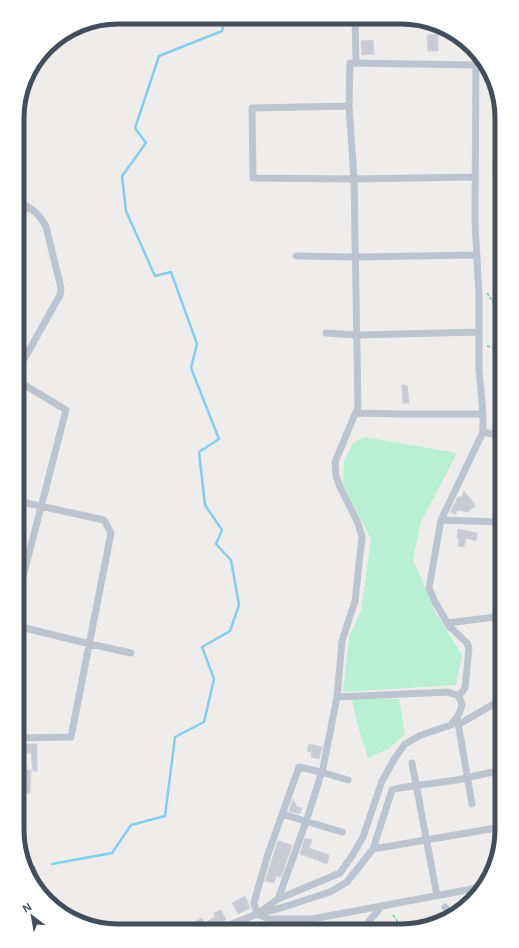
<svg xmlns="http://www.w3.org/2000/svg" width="519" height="948" viewBox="0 0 519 948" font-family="Arial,sans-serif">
	<rect width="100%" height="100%" fill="#efedec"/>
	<path fill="#b9efd3" d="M365,437L457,453L421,522L413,559L436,613L462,655L456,685L343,692L349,637L361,611L371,539L343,485L344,461L353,443Z
		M352,699H399L405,734L390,748L368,758L357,723Z"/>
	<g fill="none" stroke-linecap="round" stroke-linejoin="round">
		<path stroke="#84cded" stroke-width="2.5" d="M52,864L112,853L131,825L165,816L175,737L204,722L214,679L202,647L230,631L239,605L231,560L216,544L222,530L205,505L199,452L219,439L191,368L197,344L171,272L155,276L126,211L122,176L146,143L135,128L159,56L222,31L225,18"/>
	</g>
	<path fill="#c8cbd3" stroke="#d0d2d9" d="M438,34V51H428L427,35Z
		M373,40L374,54L362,55L361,41Z
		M493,158H501L500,163H502V177L496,173H493Z
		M402,385H407L409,403H403Z
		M464,491L476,506L469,510V512L457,510L456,514L451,512L453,506H454L458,497H462Z
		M458,529L477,533L476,541L466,538L464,547L458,546L459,539L457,538Z
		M24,744H37V771H33L31,753H24Z
		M309,744L322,747L319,759L311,757L312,752L307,751Z
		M25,770H31L30,793H27L25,779Z
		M293,799L297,807L302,808L300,814L289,811Z
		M305,838L312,840L309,848L329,855L327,864L300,854Z
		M278,841L292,845L281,877L276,876L274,883L265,881Z
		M245,896L250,908L238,914L232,903Z
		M221,910L226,920L208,928L205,923L215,917L214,913Z
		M202,918L206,927L202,929H189L188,925Z"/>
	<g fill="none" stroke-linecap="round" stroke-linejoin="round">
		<path stroke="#70cea9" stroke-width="1.5" stroke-dasharray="3 2" stroke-linecap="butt" d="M487,293C500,311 500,319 500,340L502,343
			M492,301L502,302
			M487,346L502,350
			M497,427L498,404
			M393,915L400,926"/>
		<path stroke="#bcc5cf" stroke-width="7" d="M355,18L356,63
			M349,106L252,108L253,178L354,179L475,177
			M18,221L27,206
			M296,256L355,257L477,255
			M326,333L357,335L479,332
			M18,370L60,295L61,288L46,227C39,212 31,209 18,201
			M356,413L401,414H483
			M483,432L502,436
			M441,520L499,522L502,521
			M17,600L66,410L18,381
			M448,623L495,617L502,638
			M17,626L90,644L131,653
			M459,696L465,688L469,648L467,643L449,626L435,602L429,588L441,520L483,432V414L479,369V296L475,222L476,55
			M457,717L472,804
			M458,725L502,699
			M17,738L71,737L111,533L104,520L17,501
			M19,738L20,796
			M412,763L437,896
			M282,814L342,832
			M373,849L392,790L399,788L457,780L502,770
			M24,865L32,868L35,875L33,878
			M278,899L306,822L323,768L337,697L342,641L355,601L362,537L358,523L340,487L336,476L335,462L358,407L354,179L349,106L350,63L476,65
			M445,907L450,914
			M257,914L278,899L340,873L352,856L363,837L382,781L395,758L405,744L421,735L451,725L459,714L462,705L459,696L448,692L337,697
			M257,914L269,919H312L483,887
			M257,914L254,903L257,892L268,854L299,767L321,772L348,780
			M364,927L382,906
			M219,929L257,914L284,907L330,892L347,882L373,849L502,827"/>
	</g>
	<path d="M0 0H519V948H0ZM118 24H401A94 94 0 0 1 495 118V830A94 94 0 0 1 401 924H118A94 94 0 0 1 24 830V118A94 94 0 0 1 118 24Z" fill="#fff" fill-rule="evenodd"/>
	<path fill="none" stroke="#444e5a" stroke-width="5" d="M118 24H401A94 94 0 0 1 495 118V830A94 94 0 0 1 401 924H118A94 94 0 0 1 24 830V118A94 94 0 0 1 118 24Z"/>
	<g transform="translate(32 916) rotate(329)" stroke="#ffffff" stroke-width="3" paint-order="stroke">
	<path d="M0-3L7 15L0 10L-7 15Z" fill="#444e5a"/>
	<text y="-6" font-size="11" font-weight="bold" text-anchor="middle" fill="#444e5a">N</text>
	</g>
</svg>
